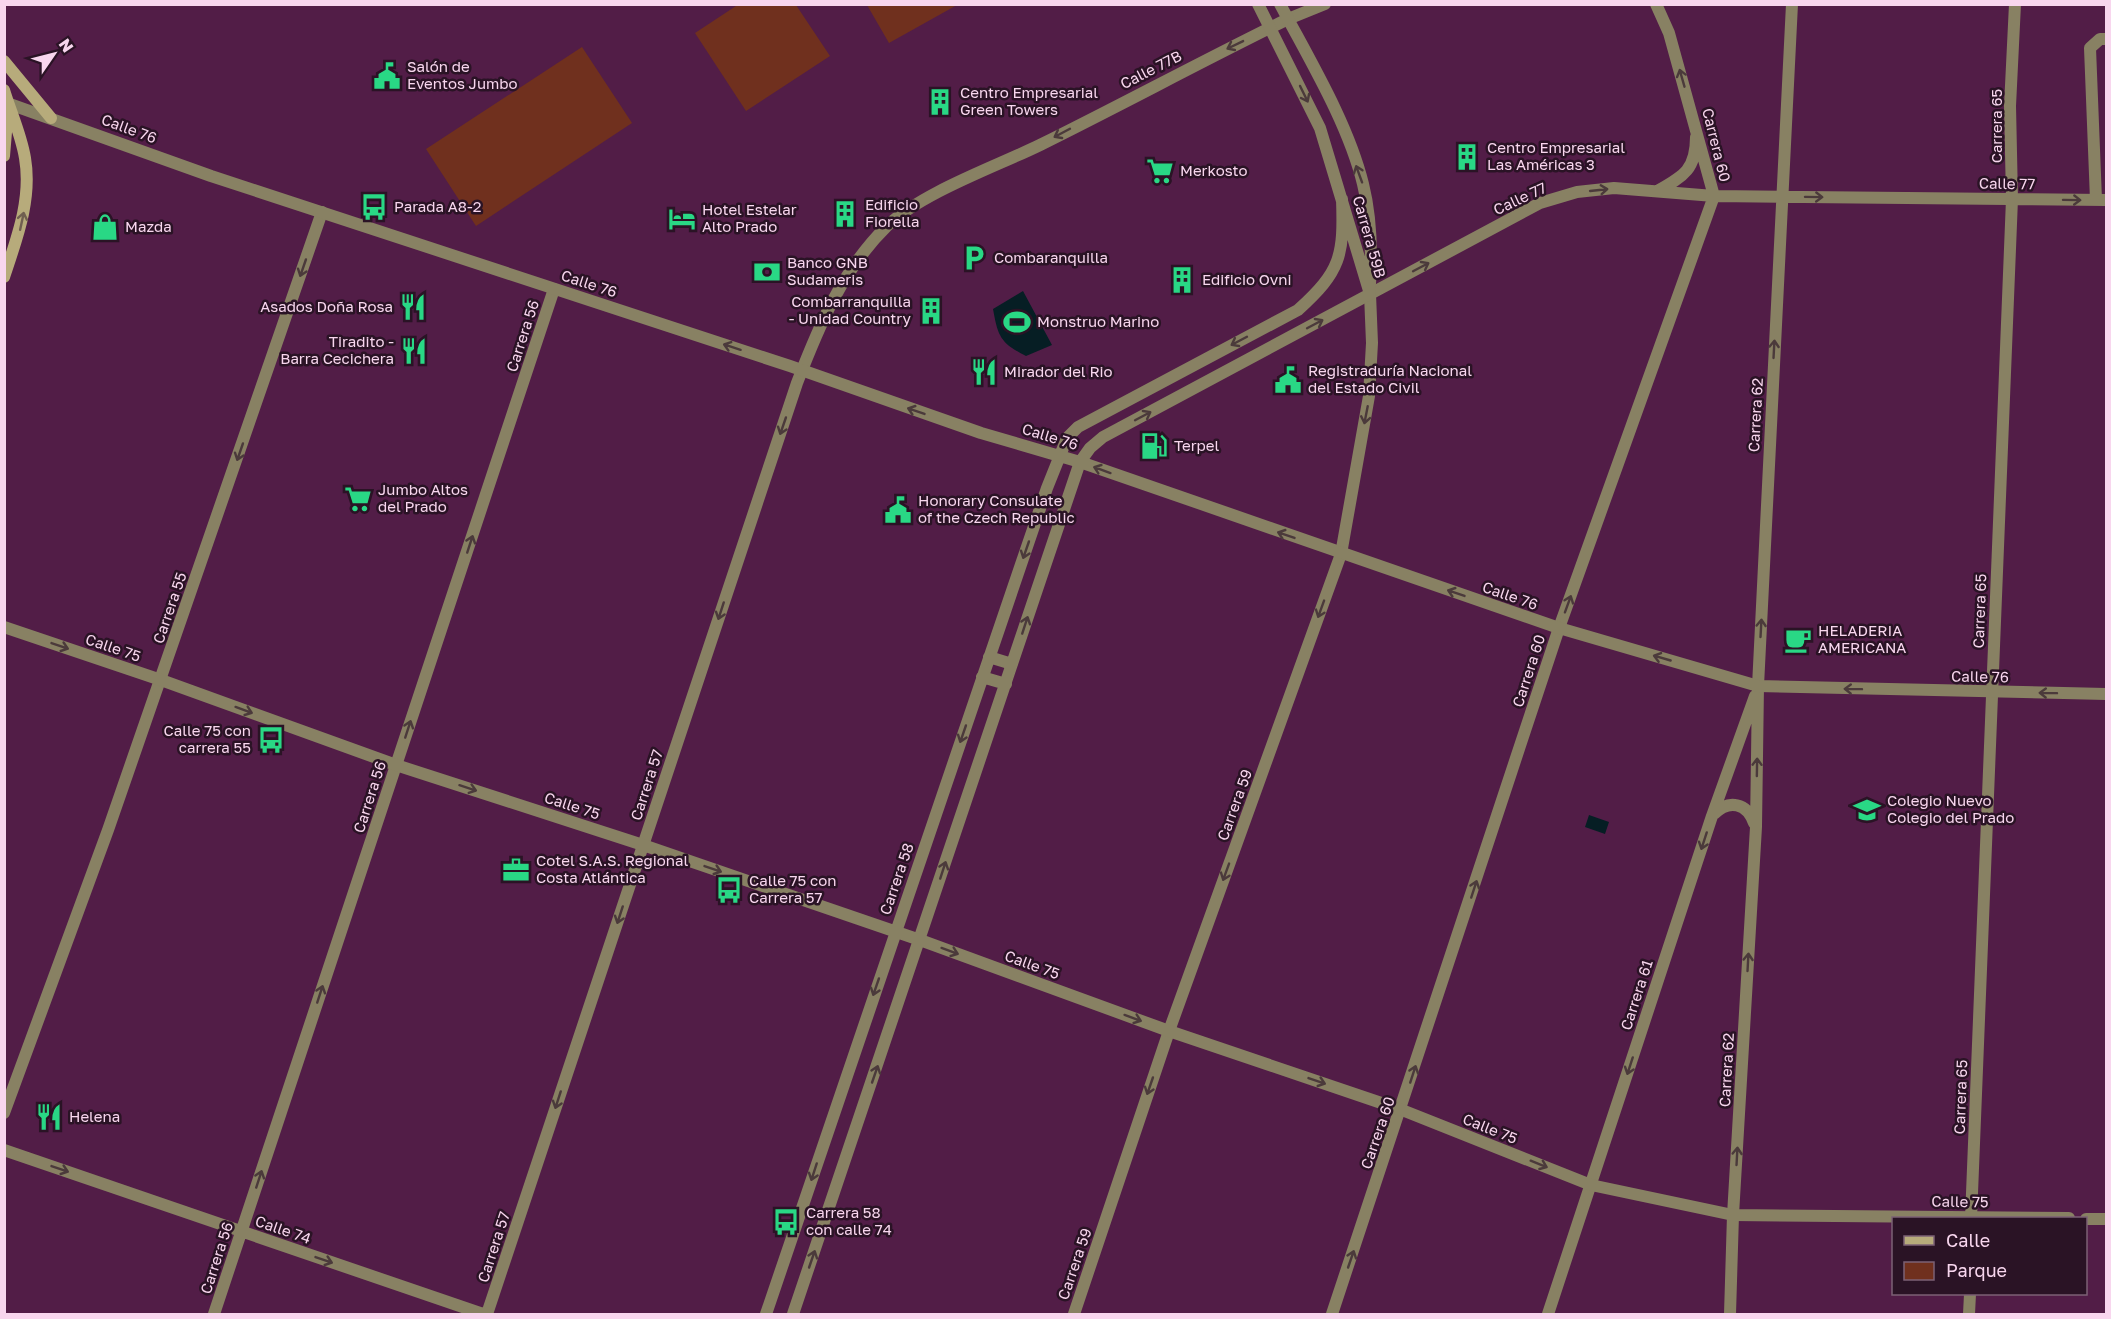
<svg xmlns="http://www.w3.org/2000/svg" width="2111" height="1319" viewBox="0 0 2111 1319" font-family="'Golos Text',sans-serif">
	<rect width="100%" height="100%" fill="#521d47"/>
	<path fill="#70301e" d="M739,4L796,5L830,56L746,111L695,33Z
		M867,5H957L889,43Z
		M582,47L632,123L476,226L426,149Z"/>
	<path fill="#061e24" d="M1023,291L1052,345L1026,356C1000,343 998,336 993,309Z
		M1589,815L1609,822L1605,834L1585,827Z"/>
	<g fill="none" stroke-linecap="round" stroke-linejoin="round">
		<path stroke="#888163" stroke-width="12" d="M1659,190C1684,176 1696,169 1696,137
			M2096,200L2090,48L2100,39H2106
			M1714,814C1729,799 1747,803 1754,823
			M4,1113L108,830L322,212
			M4,1150L483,1314
			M1971,1218L2012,199L2010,106L2015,4
			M214,1314L554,289
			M487,1314L797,383C819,326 842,270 887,226C923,192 995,167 1040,145C1123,104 1204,60 1288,19L1325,4
			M1074,1314L1169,1031L1341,554L1369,396L1372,343L1370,294L1540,203L1577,192L1614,188L1714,196L2106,200
			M1332,1314L1559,628L1714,196L1669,33L1656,4
			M1548,1314L1712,816L1755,696
			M1730,1314L1733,1215L1756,827L1758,686L1792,4
			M1969,1314L1970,1294"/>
		<path stroke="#888163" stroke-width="12" d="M1258,4L1320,128L1370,294
			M1280,4C1309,59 1348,123 1363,184C1371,216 1372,252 1370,284
			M4,102L211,176L790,366L981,433L1080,462L1559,628L1758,686L2106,694
			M4,627L161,680L396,765L643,845L920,940L1169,1031L1402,1110L1591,1185L1733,1215L2069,1218
			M989,657L1012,664
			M982,677L1006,684
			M2086,1219H2106
			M766,1314L1047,488L1067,438L1078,427L1298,310C1341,271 1344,256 1342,199
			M793,1314L1080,462L1090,448L1103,437L1370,294"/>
		<path stroke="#b7ab7b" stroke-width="12" d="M4,61L51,118
			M4,90C11,113 21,134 25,158C32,199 17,238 4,277
			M4,156L8,108"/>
	</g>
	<defs><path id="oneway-shaft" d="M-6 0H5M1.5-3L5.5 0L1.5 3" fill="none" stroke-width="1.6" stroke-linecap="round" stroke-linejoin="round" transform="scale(1.5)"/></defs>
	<g stroke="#4b3a3b">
		<use href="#oneway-shaft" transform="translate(1235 45) rotate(154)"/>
		<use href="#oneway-shaft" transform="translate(1682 78) rotate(-106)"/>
		<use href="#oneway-shaft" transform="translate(1304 94) rotate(64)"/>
		<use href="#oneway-shaft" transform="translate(1062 133) rotate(152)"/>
		<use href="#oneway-shaft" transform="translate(1359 174) rotate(-110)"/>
		<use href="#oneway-shaft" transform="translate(1599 190) rotate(-6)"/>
		<use href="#oneway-shaft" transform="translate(1814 197) rotate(1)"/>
		<use href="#oneway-shaft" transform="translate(2072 200) rotate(1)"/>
		<use href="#oneway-shaft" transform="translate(1421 267) rotate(-28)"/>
		<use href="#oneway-shaft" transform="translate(303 268) rotate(109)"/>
		<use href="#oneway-shaft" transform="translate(1315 324) rotate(-28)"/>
		<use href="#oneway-shaft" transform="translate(1239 341) rotate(152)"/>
		<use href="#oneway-shaft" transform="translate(732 347) rotate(-162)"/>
		<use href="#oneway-shaft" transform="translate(1774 349) rotate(-87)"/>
		<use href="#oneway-shaft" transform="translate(916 411) rotate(-161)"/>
		<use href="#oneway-shaft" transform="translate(1366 415) rotate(101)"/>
		<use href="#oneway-shaft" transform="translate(1143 416) rotate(-28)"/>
		<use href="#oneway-shaft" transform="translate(783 426) rotate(109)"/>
		<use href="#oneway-shaft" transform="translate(240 452) rotate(109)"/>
		<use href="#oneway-shaft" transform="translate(1102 470) rotate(-160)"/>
		<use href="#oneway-shaft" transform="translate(1286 535) rotate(-161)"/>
		<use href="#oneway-shaft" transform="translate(470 544) rotate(-72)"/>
		<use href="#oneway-shaft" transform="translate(1026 550) rotate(109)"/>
		<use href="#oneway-shaft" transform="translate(1456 593) rotate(-161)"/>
		<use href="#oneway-shaft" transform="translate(1568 604) rotate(-70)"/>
		<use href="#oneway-shaft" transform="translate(1321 609) rotate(110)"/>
		<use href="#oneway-shaft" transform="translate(721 611) rotate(108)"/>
		<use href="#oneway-shaft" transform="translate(1025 625) rotate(-72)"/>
		<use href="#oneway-shaft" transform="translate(1761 628) rotate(-87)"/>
		<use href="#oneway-shaft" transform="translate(60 646) rotate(19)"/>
		<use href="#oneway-shaft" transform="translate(1662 658) rotate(-164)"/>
		<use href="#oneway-shaft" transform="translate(1853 689) rotate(-179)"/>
		<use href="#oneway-shaft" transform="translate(2048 693) rotate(-179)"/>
		<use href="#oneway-shaft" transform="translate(244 710) rotate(20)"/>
		<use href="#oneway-shaft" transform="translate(408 729) rotate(-72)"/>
		<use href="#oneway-shaft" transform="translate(963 734) rotate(109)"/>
		<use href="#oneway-shaft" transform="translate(1757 767) rotate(-89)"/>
		<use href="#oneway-shaft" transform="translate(468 788) rotate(18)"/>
		<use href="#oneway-shaft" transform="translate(1704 841) rotate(108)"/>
		<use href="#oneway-shaft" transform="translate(713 869) rotate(19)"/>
		<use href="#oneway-shaft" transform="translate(943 870) rotate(-72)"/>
		<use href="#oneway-shaft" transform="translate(1226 872) rotate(110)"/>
		<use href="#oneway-shaft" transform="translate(1474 889) rotate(-72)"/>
		<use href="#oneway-shaft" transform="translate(620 915) rotate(108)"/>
		<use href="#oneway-shaft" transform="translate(950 951) rotate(20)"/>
		<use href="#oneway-shaft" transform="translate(1748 962) rotate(-87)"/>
		<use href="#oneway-shaft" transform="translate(876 987) rotate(109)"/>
		<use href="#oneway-shaft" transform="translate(320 994) rotate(-72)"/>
		<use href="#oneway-shaft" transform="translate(1133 1018) rotate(20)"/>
		<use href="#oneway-shaft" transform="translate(1630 1066) rotate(108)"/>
		<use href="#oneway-shaft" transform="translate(875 1074) rotate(-71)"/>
		<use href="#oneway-shaft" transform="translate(1413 1074) rotate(-72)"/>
		<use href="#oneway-shaft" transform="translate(1317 1081) rotate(19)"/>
		<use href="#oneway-shaft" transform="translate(1150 1086) rotate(109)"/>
		<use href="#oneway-shaft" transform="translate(558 1100) rotate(108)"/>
		<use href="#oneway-shaft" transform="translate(1737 1156) rotate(-87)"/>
		<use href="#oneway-shaft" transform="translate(1539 1164) rotate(22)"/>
		<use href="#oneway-shaft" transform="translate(60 1169) rotate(19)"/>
		<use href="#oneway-shaft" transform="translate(814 1172) rotate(108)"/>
		<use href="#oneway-shaft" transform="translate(259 1179) rotate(-72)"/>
		<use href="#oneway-shaft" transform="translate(812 1259) rotate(-71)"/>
		<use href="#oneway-shaft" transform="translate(1351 1259) rotate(-71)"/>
		<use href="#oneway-shaft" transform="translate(324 1260) rotate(19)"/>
	</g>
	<use stroke="#705f50" href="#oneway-shaft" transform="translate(22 221) rotate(-78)"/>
	<defs>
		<symbol id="civic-bare" viewBox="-9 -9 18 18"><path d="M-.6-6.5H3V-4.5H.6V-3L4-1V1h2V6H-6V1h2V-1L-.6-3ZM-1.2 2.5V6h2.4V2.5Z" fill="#29d885" stroke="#2a1325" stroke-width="2.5" paint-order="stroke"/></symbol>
		<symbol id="building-bare" viewBox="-9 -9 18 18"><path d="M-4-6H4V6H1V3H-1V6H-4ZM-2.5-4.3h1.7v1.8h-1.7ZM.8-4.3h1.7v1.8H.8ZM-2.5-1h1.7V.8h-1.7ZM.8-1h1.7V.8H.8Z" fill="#29d885" stroke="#2a1325" stroke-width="2.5" paint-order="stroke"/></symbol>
		<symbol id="supermarket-bare" viewBox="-9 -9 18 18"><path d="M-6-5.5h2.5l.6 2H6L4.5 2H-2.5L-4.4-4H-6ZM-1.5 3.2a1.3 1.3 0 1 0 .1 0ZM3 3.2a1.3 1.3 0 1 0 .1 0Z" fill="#29d885" stroke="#2a1325" stroke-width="2.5" paint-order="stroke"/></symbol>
		<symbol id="bus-bare" viewBox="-9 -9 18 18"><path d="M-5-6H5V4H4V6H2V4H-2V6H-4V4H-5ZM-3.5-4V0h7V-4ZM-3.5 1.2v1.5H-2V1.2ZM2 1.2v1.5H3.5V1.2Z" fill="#29d885" stroke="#2a1325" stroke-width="2.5" paint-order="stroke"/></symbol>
		<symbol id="hotel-bare" viewBox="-9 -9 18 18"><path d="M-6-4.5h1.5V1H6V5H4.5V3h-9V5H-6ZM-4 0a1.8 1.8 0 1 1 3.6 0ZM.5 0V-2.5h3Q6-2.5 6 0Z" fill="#29d885" stroke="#2a1325" stroke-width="2.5" paint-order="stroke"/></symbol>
		<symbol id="shop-bare" viewBox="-9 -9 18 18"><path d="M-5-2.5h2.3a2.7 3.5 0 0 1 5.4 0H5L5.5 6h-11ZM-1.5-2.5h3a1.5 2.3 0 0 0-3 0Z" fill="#29d885" stroke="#2a1325" stroke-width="2.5" paint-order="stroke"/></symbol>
		<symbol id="parking-bare" viewBox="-9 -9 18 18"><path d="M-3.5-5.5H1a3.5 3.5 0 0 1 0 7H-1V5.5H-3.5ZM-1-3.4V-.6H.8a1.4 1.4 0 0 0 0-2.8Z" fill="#29d885" stroke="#2a1325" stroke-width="2.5" paint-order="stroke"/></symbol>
		<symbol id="bank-bare" viewBox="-9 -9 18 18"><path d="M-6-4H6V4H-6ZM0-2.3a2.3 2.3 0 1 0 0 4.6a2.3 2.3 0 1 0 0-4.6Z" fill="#29d885" stroke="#2a1325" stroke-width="2.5" paint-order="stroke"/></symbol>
		<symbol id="restaurant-bare" viewBox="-9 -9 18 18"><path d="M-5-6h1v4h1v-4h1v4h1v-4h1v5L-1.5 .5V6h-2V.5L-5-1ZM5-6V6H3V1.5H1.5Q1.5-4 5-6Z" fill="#29d885" stroke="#2a1325" stroke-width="2.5" paint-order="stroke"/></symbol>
		<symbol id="stadium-bare" viewBox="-9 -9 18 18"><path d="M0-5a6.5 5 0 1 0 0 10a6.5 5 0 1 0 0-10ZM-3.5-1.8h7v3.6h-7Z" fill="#29d885" stroke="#2a1325" stroke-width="2.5" paint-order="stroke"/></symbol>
		<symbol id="fuel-bare" viewBox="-9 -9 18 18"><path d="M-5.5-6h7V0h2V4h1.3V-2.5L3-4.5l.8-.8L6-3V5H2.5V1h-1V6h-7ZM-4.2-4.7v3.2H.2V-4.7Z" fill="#29d885" stroke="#2a1325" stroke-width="2.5" paint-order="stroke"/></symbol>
		<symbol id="cafe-bare" viewBox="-9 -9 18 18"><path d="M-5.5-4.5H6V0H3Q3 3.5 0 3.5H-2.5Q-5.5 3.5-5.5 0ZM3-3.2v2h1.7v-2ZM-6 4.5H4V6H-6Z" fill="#29d885" stroke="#2a1325" stroke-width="2.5" paint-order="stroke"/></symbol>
		<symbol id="school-bare" viewBox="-9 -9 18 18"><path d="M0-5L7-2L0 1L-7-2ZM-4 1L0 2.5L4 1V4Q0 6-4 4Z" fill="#29d885" stroke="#2a1325" stroke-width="2.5" paint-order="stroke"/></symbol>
		<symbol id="office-bare" viewBox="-9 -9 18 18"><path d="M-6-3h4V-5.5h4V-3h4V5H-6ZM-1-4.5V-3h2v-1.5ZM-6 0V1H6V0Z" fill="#29d885" stroke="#2a1325" stroke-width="2.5" paint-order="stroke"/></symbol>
	</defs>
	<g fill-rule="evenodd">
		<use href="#civic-bare" x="368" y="57" width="38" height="38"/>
		<use href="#building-bare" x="921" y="83" width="38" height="38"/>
		<use href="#building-bare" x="1448" y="138" width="38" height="38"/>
		<use href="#supermarket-bare" x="1141" y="152" width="38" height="38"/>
		<use href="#bus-bare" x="355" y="188" width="38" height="38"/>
		<use href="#building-bare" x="826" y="195" width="38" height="38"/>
		<use href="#hotel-bare" x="663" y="200" width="38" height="38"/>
		<use href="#shop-bare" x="86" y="208" width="38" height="38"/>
		<use href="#parking-bare" x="955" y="239" width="38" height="38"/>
		<use href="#bank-bare" x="748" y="253" width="38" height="38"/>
		<use href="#building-bare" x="1163" y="261" width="38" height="38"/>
		<use href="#restaurant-bare" x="394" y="288" width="38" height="38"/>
		<use href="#building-bare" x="912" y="292" width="38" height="38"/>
		<use href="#stadium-bare" x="998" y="303" width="38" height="38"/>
		<use href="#restaurant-bare" x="395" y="332" width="38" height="38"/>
		<use href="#restaurant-bare" x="965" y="353" width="38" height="38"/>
		<use href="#civic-bare" x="1269" y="361" width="38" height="38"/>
		<use href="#fuel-bare" x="1135" y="427" width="38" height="38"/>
		<use href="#supermarket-bare" x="339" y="480" width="38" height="38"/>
		<use href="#civic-bare" x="879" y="491" width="38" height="38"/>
		<use href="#cafe-bare" x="1779" y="621" width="38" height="38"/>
		<use href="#bus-bare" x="252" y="721" width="38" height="38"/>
		<use href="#school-bare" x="1848" y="791" width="38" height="38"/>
		<use href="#office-bare" x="497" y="851" width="38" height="38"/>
		<use href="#bus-bare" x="710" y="871" width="38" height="38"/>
		<use href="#restaurant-bare" x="30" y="1098" width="38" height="38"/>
		<use href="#bus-bare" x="767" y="1203" width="38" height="38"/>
	</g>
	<g text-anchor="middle" stroke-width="5" stroke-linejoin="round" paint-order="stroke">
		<g font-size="15" fill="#f8d6ee" stroke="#2a1325" text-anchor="start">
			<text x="407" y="72">Salón de<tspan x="407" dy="17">Eventos Jumbo</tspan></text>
			<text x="960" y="98">Centro Empresarial<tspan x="960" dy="17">Green Towers</tspan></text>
			<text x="1487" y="153">Centro Empresarial<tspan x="1487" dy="17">Las Américas 3</tspan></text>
			<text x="1180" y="176">Merkosto</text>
			<text x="865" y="210">Edificio<tspan x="865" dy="17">Fiorella</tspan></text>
			<text x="394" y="212">Parada A8-2</text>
			<text x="702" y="215">Hotel Estelar<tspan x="702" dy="17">Alto Prado</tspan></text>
			<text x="125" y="232">Mazda</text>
			<text x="994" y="263">Combaranquilla</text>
			<text x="787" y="268">Banco GNB<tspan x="787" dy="17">Sudameris</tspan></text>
			<text x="1202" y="285">Edificio Ovni</text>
			<text x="911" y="307" text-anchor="end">Combarranquilla<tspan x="911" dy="17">- Unidad Country</tspan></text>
			<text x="393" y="312" text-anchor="end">Asados Doña Rosa</text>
			<text x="1037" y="327">Monstruo Marino</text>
			<text x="394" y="347" text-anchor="end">Tiradito -<tspan x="394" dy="17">Barra Cecichera</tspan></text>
			<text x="1308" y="376">Registraduría Nacional<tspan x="1308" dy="17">del Estado Civil</tspan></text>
			<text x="1004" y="377">Mirador del Rio</text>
			<text x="1174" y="451">Terpel</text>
			<text x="378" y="495">Jumbo Altos<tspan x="378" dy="17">del Prado</tspan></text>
			<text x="918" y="506">Honorary Consulate<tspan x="918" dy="17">of the Czech Republic</tspan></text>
			<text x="1818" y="636">HELADERIA<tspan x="1818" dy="17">AMERICANA</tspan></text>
			<text x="251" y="736" text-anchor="end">Calle 75 con<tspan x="251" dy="17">carrera 55</tspan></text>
			<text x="1887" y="806">Colegio Nuevo<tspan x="1887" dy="17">Colegio del Prado</tspan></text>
			<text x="536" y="866">Cotel S.A.S. Regional<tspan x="536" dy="17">Costa Atlántica</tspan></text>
			<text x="749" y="886">Calle 75 con<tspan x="749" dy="17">Carrera 57</tspan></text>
			<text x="69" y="1122">Helena</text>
			<text x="806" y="1218">Carrera 58<tspan x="806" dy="17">con calle 74</tspan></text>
		</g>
		<g font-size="15" fill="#f8d6ee" stroke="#2a1325">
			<text transform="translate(1151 70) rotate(-27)" y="5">Calle 77B</text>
			<text transform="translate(1997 126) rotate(-90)" y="5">Carrera 65</text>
			<text transform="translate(129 129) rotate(20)" y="5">Calle 76</text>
			<text transform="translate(1716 145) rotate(76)" y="5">Carrera 60</text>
			<text transform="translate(2007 184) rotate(1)" y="5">Calle 77</text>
			<text transform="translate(1520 199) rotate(-25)" y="5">Calle 77</text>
			<text transform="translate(1369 237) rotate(74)" y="5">Carrera 59B</text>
			<text transform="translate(589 284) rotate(18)" y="5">Calle 76</text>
			<text transform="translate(523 336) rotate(-72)" y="5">Carrera 56</text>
			<text transform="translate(1756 415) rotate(-87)" y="5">Carrera 62</text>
			<text transform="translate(1050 437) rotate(17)" y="5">Calle 76</text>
			<text transform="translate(1510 596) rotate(19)" y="5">Calle 76</text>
			<text transform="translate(170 608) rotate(-71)" y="5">Carrera 55</text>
			<text transform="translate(1980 611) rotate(-88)" y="5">Carrera 65</text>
			<text transform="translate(113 648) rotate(19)" y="5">Calle 75</text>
			<text transform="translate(1529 671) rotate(-72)" y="5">Carrera 60</text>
			<text transform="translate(1980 677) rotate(1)" y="5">Calle 76</text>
			<text transform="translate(647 785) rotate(-72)" y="5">Carrera 57</text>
			<text transform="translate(370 797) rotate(-72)" y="5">Carrera 56</text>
			<text transform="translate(1235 805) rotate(-70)" y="5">Carrera 59</text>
			<text transform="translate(572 806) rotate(18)" y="5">Calle 75</text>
			<text transform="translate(897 879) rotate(-71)" y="5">Carrera 58</text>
			<text transform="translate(1032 965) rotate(20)" y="5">Calle 75</text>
			<text transform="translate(1637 995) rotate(-72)" y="5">Carrera 61</text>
			<text transform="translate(1727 1070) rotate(-87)" y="5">Carrera 62</text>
			<text transform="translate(1961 1097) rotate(-88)" y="5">Carrera 65</text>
			<text transform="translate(1490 1129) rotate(22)" y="5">Calle 75</text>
			<text transform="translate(1378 1133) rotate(-71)" y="5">Carrera 60</text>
			<text transform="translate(1960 1202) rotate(1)" y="5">Calle 75</text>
			<text transform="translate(283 1230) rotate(19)" y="5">Calle 74</text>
			<text transform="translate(494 1247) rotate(-72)" y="5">Carrera 57</text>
			<text transform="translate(217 1258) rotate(-72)" y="5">Carrera 56</text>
			<text transform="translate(1075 1264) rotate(-71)" y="5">Carrera 59</text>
		</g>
	</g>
	<rect width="2111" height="1319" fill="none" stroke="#f8d6ee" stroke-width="12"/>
	<rect x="1892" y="1217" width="195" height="78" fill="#2a1325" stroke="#7c6175" stroke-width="1.5"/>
	<rect x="1904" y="1236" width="30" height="9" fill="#b7ab7b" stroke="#7c6175" stroke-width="1.5"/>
	<text x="1946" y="1247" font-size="18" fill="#f8d6ee">Calle</text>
	<rect x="1904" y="1262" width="30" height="18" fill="#70301e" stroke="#7c6175" stroke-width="1.5"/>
	<text x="1946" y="1277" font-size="18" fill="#f8d6ee">Parque</text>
	<g transform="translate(54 54) rotate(55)" stroke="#2a1325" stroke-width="4.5" paint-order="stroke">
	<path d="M0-4.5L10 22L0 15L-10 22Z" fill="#f8d6ee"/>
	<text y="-9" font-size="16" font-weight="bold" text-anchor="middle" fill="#f8d6ee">N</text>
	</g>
</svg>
